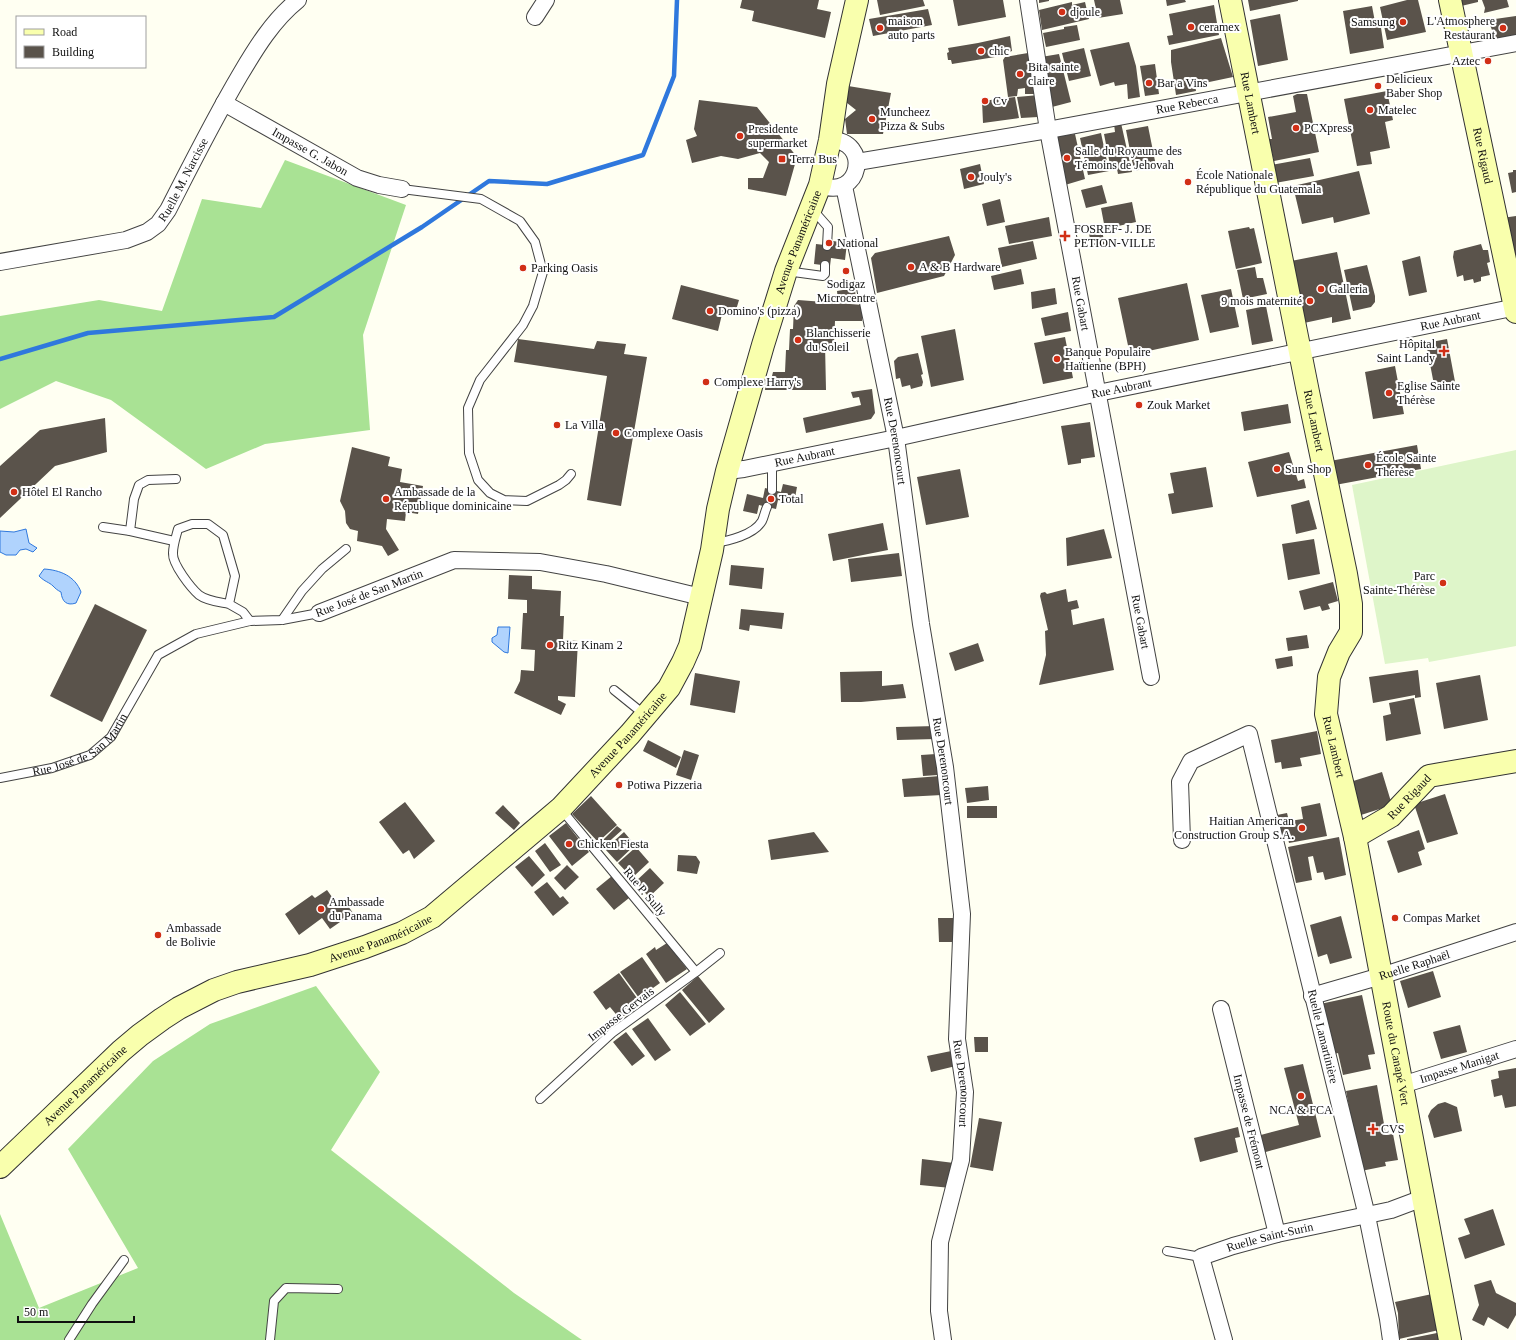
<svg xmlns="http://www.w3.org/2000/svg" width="1516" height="1340" viewBox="0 0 1516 1340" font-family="Georgia,serif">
	<rect width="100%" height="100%" fill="#fffff2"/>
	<path fill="#a9e294" d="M285,160L406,205L363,335L370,430L265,444L206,469L111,400L56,381L0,409V316L99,300L162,311L202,199L261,208Z
		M316,986L380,1072L331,1150L514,1293L582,1340H0V1214L39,1308L138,1268L68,1149L153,1061L210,1024Z"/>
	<path fill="#def5c9" d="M1516,450V646L1429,662L1428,658L1385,664L1352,485Z"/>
	<path fill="#b0d3fd" stroke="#2f78dd" d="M26,529L29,543L37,548L33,552L26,549L20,550L16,555H6L0,552V531L14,532Z
		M44,569C60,570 75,576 81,592L76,603C67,606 62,602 61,592C57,590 56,589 53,586C49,582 45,582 39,576Z
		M498,627H510L508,653L504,652L492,642V638L497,635Z"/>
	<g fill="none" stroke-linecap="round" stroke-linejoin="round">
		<path stroke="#2f78dd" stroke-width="4.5" d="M0,359L88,333L274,317L422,227L489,181L547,184L643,155L674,76L677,0"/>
	</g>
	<path fill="#5a534b" d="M742,0H819L817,9L831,12L825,38L752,21L754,11L740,8Z
		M877,0H923L925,6L880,15Z
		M953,0H1003L1006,17L958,26Z
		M1039,0H1049V1L1039,3Z
		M1094,0H1120L1123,14L1098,18Z
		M1166,0H1185L1186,2L1167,6Z
		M1248,0H1298V1L1250,11Z
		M1407,0H1418L1426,32L1387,40L1380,7Z
		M1455,0H1478V2L1457,7Z
		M1482,0H1507L1509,7L1484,13L1485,8Z
		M1072,2V5L1085,2L1089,19L1042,30L1039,10Z
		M1214,5L1219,35L1169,45L1167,36L1173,35L1169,14Z
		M1372,6L1375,22L1380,21L1384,48L1350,54L1343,11Z
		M928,9L932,25L873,36L869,19Z
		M1280,14L1288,60L1258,66L1250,20Z
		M1516,16V35L1496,40L1488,20Z
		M1077,25L1080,40L1046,47L1043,33L1064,29V27Z
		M1010,36L1012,51L995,57L952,64L951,60H948L947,53L949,52L948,48L978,43Z
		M1221,38L1233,77L1195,85L1196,91L1176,95L1171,62V50Z
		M1129,42L1136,66L1140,97L1128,99L1127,84L1115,86L1114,82L1100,86L1090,50Z
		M1084,48L1091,76L1069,81L1062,53Z
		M1034,52L1039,94H1025V88L1018,89L1017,96L1008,97L1003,60L1005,57Z
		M1059,54L1071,102L1052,107L1041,57Z
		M1155,64L1159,94L1145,96L1140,66Z
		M842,85L891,93L883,134H847L845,119L856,110L842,99Z
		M1387,91L1393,120L1385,122L1390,148L1370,152L1372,164L1357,166L1344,99Z
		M1297,94H1307L1319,152L1274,161L1269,139H1272L1268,117L1296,112L1293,96Z
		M1039,95L1038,117L1021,118L1017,97Z
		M1015,97L1019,118L983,123L982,101Z
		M699,100L757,107L797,157L786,196L748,189V178H763L769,162L760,153L738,159L721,156L692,163L686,140L697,136L694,129Z
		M1121,123L1132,172L1118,174L1117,169L1111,170L1104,134L1115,132L1114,124Z
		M1148,126L1156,166L1134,171L1126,130Z
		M1101,133L1109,171L1088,175L1080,138Z
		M1075,134L1085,179L1065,185L1052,137Z
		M1310,158L1314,176L1275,183L1271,165Z
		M980,164L984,184L964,189L960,169Z
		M1513,170H1516V192L1512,193L1508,173L1513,172Z
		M1359,171L1370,214L1334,223L1333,217L1302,224L1293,186Z
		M1102,185L1107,203L1086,208L1081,190Z
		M1000,199L1005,222L987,226L982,204Z
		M1132,202L1136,222L1105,229L1101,208Z
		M1516,216V266L1502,218Z
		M1049,217L1052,236L1009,244L1005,226Z
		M1101,226L1105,245L1092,248L1088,229Z
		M1249,227L1250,229L1254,228L1262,263L1236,269L1228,231Z
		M949,236L955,255L944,276L877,293L871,258L875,253Z
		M833,241L847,243L845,260L831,258L830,266L814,264L816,244L833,246Z
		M1033,241L1037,259L1002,267L998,248Z
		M1481,244L1483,250H1488L1490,262L1487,263L1490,275L1481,277V281L1474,283L1473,279L1464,281L1463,275L1457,277L1453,257L1454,251Z
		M1337,252L1351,319L1332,323V317L1304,323L1291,261Z
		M1420,256L1427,292L1409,296L1402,261Z
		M1367,265L1375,296V302L1371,307L1353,311L1344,270Z
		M1255,267L1257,278H1263L1267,294L1243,299L1237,270Z
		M1021,269L1024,284L994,290L991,276Z
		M1187,283L1199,340L1130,355L1118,298Z
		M681,285L739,300L736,310L724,306L718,331L672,319Z
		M855,288L856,303L838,301L837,291Z
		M1055,288L1057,304L1032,309L1031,292Z
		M1231,289L1239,327L1210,333L1201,295Z
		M798,300L863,305L862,321H835L834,344H825L826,390H765L766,380H771L773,372H785L786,350H789L790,329H793L794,306Z
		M1266,306L1273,341L1252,345L1246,310Z
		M1068,312L1071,331L1045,336L1041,318Z
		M955,329L964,380L931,387L921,336Z
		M1065,337L1073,378L1043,384L1034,343Z
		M518,339L594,349L597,341L626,344L624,354L647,357L621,506L587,500L607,376L514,362Z
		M1447,339L1456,387L1435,390L1426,343Z
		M918,353L923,374L921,375L923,382L922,386L911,389L910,385L902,387L900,378L896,379L894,361L898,357Z
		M1395,366L1404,414L1373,419L1365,372Z
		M872,389L875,413L871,419L806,433L803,418L861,405L859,397L853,398L851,392Z
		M1288,404L1291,423L1244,431L1241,412Z
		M105,418L107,452L55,466L0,518V466L40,430Z
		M1090,422L1095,457L1081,459V463L1068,465L1061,426Z
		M1417,445L1421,469L1335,485L1330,461Z
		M352,447L390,457L388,466L402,469L400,482L423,486L418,514L406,512L405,521L387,519L386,529L399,550L388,556L382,546L357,541L358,531L350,529L346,523L345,511L340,501Z
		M1289,452L1298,481L1304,479L1306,488L1257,497L1248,462Z
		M1206,467L1213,507L1172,514L1168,494L1174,493L1170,473Z
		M960,469L969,517L926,525L917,477Z
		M783,484L797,487L794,503L778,500L776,509L759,505L757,514L743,511L747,494L763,498L765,488L781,492Z
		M1309,500L1317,529L1296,534L1291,505Z
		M883,523L888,550L833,561L828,534Z
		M1104,529L1112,558L1067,566L1066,538Z
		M1314,539L1320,574L1288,580L1282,544Z
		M899,553L902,576L851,582L848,559Z
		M731,565L764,568L762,589L729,585Z
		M509,575L532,576V589L561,591L560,616H564L563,640L578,641L575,697L558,696V700L566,704L561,715L514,693L520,681L521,670L534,671L535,650L521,649L523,613H527V600L508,599Z
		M1333,582L1338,601L1328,604L1330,609L1322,611L1320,606L1304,610L1299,591Z
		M1066,589L1068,602L1077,600L1079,608L1071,610L1073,625L1104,618L1114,670L1039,685L1046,655L1045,631L1048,630L1040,596L1041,593L1045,592L1047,594Z
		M95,604L147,630L102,722L50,696Z
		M741,609L784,613L782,629L750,625L749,631L739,629Z
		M1307,635L1309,648L1288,651L1286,638Z
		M978,643L984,661L955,671L949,653Z
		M1292,656L1293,666L1277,669L1275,659Z
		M1418,670L1421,697L1415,698V695L1373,703L1369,677Z
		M882,671V686L903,684L906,698L861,702H841L840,672Z
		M695,673L740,681L735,713L690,705Z
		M1480,675L1488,720L1444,729L1436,683Z
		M1414,698L1421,734L1386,741L1383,716L1391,714L1389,703Z
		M936,726V739L897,740L896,727Z
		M1317,731L1321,754L1300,758L1302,766L1282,769L1281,762L1275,763L1271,740Z
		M648,740L681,757L676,768L643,751Z
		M684,750L699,755L691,780L676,775Z
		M936,754L938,775L923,776L921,755Z
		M1382,772L1392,805L1361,815L1350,782Z
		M940,776L942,795L904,797L902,779Z
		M988,786L989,800L967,803L965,788Z
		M1445,794L1458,834L1427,843L1414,804Z
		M591,796L617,825L598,842L572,814Z
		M405,802L435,841L414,859L409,850L403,854L379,822Z
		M1320,803L1327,836L1289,843L1287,834L1281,835L1277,815L1287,813L1289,821L1303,819L1301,807Z
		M503,805L520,823L514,830L495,813Z
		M967,806H997V818H967Z
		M566,823L589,852L572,866L549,836Z
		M617,826L622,830L603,847L600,843Z
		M1419,830L1425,849L1418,852L1422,865L1398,873L1387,841Z
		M624,832L635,845L617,862L605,849Z
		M814,832L829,852L771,860L768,840Z
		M1339,837L1346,875L1325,880L1323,872L1317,873L1313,856L1308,857L1312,880L1296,883L1288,847Z
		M545,843L561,865L550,872L535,851Z
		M636,847L649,862L632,878L618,863Z
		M678,855L696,856L700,862L697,874L677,871Z
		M529,856L545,875L532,887L515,867Z
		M567,865L579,877L565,890L554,878Z
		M650,868L664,883L649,897L635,882Z
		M612,876L629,898L614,910L596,889Z
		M547,882L560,898L563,896L569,903L553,916L534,892Z
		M327,890L337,904L343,899L353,913L330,929L322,918L299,935L285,914L312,895L315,898Z
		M1341,916L1352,958L1330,964L1327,954L1318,957L1310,925Z
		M938,918H958V942H939Z
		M667,943L687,969L666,983L646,954L655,947L656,950Z
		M642,957L660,983L639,998L620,972Z
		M1433,971L1441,997L1408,1008L1400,981Z
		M619,973L637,998L632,1002L635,1008L620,1019L610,1007L606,1010L593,992Z
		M698,976L725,1009L709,1023L682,990Z
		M680,992L706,1024L690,1036L665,1005Z
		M1362,995L1375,1054L1368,1055L1371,1069L1343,1075L1338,1053L1331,1055L1320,1004Z
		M648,1018L671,1050L655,1061L632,1029Z
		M1460,1025L1467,1052L1441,1059L1433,1032Z
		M626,1032L645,1056L632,1066L613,1042Z
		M974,1037H988V1052H975Z
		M956,1050L960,1065L931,1072L927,1056Z
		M1303,1064L1321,1137L1262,1153L1257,1136L1299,1125L1284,1068Z
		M1516,1068V1106L1505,1108L1502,1095L1494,1097L1491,1080L1499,1078L1498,1071Z
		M1377,1085L1386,1135L1393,1134L1398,1160L1385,1162L1386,1166L1361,1171L1346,1091Z
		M1445,1102L1457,1107L1462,1131L1434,1138L1428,1116L1431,1110L1438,1104Z
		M979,1118L1002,1122L993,1171L970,1167Z
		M1238,1127L1240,1137L1235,1138L1238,1152L1200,1162L1194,1138Z
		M922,1159L954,1163L951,1188L920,1185Z
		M1493,1209L1505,1245L1465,1259L1458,1238L1470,1234L1464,1219Z
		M1491,1280L1496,1293L1516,1303V1315L1508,1329L1488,1317L1484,1326L1472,1320L1479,1305L1474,1285Z
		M1432,1294L1439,1330L1399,1339L1398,1313L1395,1302Z
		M1437,1333L1439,1340H1407V1339Z"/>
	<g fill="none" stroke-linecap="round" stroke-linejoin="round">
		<defs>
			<g id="lane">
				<path d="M402,189L481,199L520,221L535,242L543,272L533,306L523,325L480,380L468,408L469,453L478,480L490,493L504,500L527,501L559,485L566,480L571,474"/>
				<path d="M813,210L828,227L827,246"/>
				<path d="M786,271L823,276L825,274V265"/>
				<path d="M772,464V490"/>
				<path d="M103,527L130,531L174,541"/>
				<path d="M130,531L134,499L139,485L148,480L176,479"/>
				<path d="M714,543C728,541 754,535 762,521C764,517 765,511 767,507"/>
				<path d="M229,604C219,602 207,601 199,595C191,588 172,564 173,553C173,545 176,537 178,529L192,524H208L223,535L235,576L229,604L243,612L250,621"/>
				<path d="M282,620L302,591L322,569L346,549"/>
				<path d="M614,690L645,715"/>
				<path id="s1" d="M0,778L52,768L90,755L111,737L158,655L196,634L250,621L282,620L319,613"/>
				<path d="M561,809L696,972"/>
				<path d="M540,1099L612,1033L696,972L720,953"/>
				<path d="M1167,1251L1201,1257"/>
				<path d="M69,1340L92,1304L124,1260"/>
				<path d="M270,1340L274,1301L286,1288L338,1289"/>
			</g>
			<g id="street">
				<path id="s2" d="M1028,0L1048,130L1151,677"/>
				<path d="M535,17L546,0"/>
				<path id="s3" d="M224,103L357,178L379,185L402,189"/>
				<path id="s4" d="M857,162L1048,130L1516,43"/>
				<path d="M820,185C861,201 872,140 830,140"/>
				<path id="s5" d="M844,186L896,438L921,624L945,767L962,914L957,1039L965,1092L961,1160L940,1242L939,1311L943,1340"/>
				<path id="s6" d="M0,262L126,240L147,232L158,224L168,210C191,165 214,119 240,75C256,48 273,20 298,0"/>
				<path id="s7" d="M727,471L744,469L896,438L1098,393L1516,307"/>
				<path d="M319,613L454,560L540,562L606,574L701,597"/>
				<path id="s8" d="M1182,840L1180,782L1191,761L1249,734L1367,1216L1388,1319L1391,1340"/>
				<path id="s9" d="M1312,996L1381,976L1516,932"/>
				<path id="s10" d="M1221,1009L1277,1234"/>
				<path id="s11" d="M1402,1085L1516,1049"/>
				<path id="s12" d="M1224,1340L1201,1257L1233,1246L1277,1234L1391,1210L1423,1198"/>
			</g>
			<g id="secondary">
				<path id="s13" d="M1230,0L1308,392L1346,574L1351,604V632L1339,652L1329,677L1326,714L1355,837L1450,1340"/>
				<path id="s14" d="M1450,0L1516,312"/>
				<path id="s15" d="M1355,837L1391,816L1429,776L1516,761"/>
				<path id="s16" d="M0,1167L121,1051L140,1035L162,1019L179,1008L214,990L237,982L310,965L365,947L402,933L432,917L561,808L630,734L669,688L683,662L690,646L712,550L718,509L727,471L763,345L786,271L820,185L830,140L838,84L857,0"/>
			</g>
		</defs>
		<use href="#lane" stroke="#434343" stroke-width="10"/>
		<use href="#street" stroke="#434343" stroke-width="18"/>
		<use href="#secondary" stroke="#323232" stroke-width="24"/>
		<use href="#lane" stroke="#fff" stroke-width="8"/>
		<use href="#street" stroke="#fff" stroke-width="16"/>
		<use href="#secondary" stroke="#f9ffad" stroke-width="22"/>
	</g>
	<g fill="#d12f16" stroke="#fff" stroke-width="1.5">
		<circle cx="1062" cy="12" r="4"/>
		<circle cx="1403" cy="22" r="4"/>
		<circle cx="1191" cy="27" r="4"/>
		<circle cx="880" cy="28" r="4"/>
		<circle cx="1503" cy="28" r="4"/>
		<circle cx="981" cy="51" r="4"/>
		<circle cx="1488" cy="61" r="4"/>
		<circle cx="1020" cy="74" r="4"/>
		<circle cx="1149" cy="83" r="4"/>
		<circle cx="1378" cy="86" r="4"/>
		<circle cx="985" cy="101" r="4"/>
		<circle cx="1370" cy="110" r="4"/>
		<circle cx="872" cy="119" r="4"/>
		<circle cx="1296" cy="128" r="4"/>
		<circle cx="740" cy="136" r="4"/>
		<circle cx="1067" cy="158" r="4"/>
		<rect x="778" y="155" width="8" height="8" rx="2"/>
		<circle cx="971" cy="177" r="4"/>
		<circle cx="1188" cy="182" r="4"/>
		<path d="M1063 230h4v4h4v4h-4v4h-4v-4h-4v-4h4z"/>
		<circle cx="829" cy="243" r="4"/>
		<circle cx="911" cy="267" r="4"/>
		<circle cx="523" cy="268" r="4"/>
		<circle cx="846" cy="271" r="4"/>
		<circle cx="1321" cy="289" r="4"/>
		<circle cx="1310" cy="301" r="4"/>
		<circle cx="710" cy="311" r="4"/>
		<circle cx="798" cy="340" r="4"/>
		<path d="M1442 345h4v4h4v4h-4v4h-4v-4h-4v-4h4z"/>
		<circle cx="1057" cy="359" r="4"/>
		<circle cx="706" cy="382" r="4"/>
		<circle cx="1389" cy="393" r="4"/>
		<circle cx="1139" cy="405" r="4"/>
		<circle cx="557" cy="425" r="4"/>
		<circle cx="616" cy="433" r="4"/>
		<circle cx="1368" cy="465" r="4"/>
		<circle cx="1277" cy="469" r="4"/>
		<circle cx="14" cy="492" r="4"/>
		<circle cx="386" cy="499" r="4"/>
		<circle cx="771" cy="499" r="4"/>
		<circle cx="1443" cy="583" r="4"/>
		<circle cx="550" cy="645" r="4"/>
		<circle cx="619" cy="785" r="4"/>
		<circle cx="1302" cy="828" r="4"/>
		<circle cx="569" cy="844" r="4"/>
		<circle cx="321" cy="909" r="4"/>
		<circle cx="1395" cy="918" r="4"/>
		<circle cx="158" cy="935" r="4"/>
		<circle cx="1301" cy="1096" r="4"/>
		<path d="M1371 1123h4v4h4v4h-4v4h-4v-4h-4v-4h4z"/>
	</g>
	<g text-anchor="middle" stroke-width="4" stroke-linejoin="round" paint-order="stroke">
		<g font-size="12" fill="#101010" stroke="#fff" text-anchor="start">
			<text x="1070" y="16">djoule</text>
			<text x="888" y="25">maison<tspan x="888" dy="14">auto parts</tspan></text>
			<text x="1495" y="25" text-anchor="end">L'Atmosphere<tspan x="1495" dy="14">Restaurant</tspan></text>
			<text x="1395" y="26" text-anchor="end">Samsung</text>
			<text x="1199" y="31">ceramex</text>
			<text x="989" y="55">chic</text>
			<text x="1480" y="65" text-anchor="end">Aztec</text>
			<text x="1028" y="71">Bita sainte<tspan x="1028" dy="14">claire</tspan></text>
			<text x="1386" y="83">Delicieux<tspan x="1386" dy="14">Baber Shop</tspan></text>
			<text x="1157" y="87">Bar a Vins</text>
			<text x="993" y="105">Cv</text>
			<text x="1378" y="114">Matelec</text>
			<text x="880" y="116">Muncheez<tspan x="880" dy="14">Pizza &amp; Subs</tspan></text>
			<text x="1304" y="132">PCXpress</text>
			<text x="748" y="133">Presidente<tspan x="748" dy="14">supermarket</tspan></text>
			<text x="1075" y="155">Salle du Royaume des<tspan x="1075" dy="14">Témoins de Jehovah</tspan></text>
			<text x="790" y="163">Terra Bus</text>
			<text x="1196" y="179">École Nationale<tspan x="1196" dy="14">République du Guatemala</tspan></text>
			<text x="979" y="181">Jouly's</text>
			<text x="1074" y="233">FOSREF- J. DE<tspan x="1074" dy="14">PETION-VILLE</tspan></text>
			<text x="837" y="247">National</text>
			<text x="919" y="271">A &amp; B Hardware</text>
			<text x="531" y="272">Parking Oasis</text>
			<text x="846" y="288" text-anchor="middle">Sodigaz<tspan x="846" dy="14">Microcentre</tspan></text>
			<text x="1329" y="293">Galleria</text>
			<text x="1302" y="305" text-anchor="end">9 mois maternité</text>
			<text x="718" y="315">Domino's (pizza)</text>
			<text x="806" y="337">Blanchisserie<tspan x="806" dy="14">du Soleil</tspan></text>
			<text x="1435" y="348" text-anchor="end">Hôpital<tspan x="1435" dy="14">Saint Landy</tspan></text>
			<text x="1065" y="356">Banque Populaire<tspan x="1065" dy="14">Haïtienne (BPH)</tspan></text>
			<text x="714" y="386">Complexe Harry's</text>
			<text x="1397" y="390">Eglise Sainte<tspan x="1397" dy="14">Thérèse</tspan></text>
			<text x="1147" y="409">Zouk Market</text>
			<text x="565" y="429">La Villa</text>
			<text x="624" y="437">Complexe Oasis</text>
			<text x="1376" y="462">École Sainte<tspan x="1376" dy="14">Thérèse</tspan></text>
			<text x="1285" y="473">Sun Shop</text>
			<text x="22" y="496">Hôtel El Rancho</text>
			<text x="394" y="496">Ambassade de la<tspan x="394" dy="14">République dominicaine</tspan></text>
			<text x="779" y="503">Total</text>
			<text x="1435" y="580" text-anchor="end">Parc<tspan x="1435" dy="14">Sainte-Thérèse</tspan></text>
			<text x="558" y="649">Ritz Kinam 2</text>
			<text x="627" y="789">Potiwa Pizzeria</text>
			<text x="1294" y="825" text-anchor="end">Haitian American<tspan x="1294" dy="14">Construction Group S.A.</tspan></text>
			<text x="577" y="848">Chicken Fiesta</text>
			<text x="329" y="906">Ambassade<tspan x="329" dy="14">du Panama</tspan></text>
			<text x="1403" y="922">Compas Market</text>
			<text x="166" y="932">Ambassade<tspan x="166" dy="14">de Bolivie</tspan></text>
			<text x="1301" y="1114" text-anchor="middle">NCA &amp; FCA</text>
			<text x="1381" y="1133">CVS</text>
		</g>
		<g font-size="12" fill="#101010" stroke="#fff">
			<text dy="4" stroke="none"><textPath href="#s13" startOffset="105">Rue Lambert</textPath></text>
			<text dy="4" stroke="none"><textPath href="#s4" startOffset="335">Rue Rebecca</textPath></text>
			<text dy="4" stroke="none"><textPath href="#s3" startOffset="99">Impasse G. Jabon</textPath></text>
			<text dy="4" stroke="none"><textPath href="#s14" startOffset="159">Rue Rigaud</textPath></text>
			<text dy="4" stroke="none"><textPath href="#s6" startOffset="215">Ruelle M. Narcisse</textPath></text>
			<text dy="4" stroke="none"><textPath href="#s16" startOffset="1306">Avenue Panaméricaine</textPath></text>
			<text dy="4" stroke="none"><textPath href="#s2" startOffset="308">Rue Gabart</textPath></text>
			<text dy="4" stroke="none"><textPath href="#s7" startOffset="739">Rue Aubrant</textPath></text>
			<text dy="4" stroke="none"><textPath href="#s7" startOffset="403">Rue Aubrant</textPath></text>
			<text dy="4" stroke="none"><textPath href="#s13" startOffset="429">Rue Lambert</textPath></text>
			<text dy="4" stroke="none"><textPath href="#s5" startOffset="260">Rue Derenoncourt</textPath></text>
			<text dy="4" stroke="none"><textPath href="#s7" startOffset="79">Rue Aubrant</textPath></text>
			<text transform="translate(369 593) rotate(-21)" y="4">Rue José de San Martin</text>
			<text dy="4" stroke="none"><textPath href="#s2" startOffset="632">Rue Gabart</textPath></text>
			<text dy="4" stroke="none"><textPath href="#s16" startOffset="778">Avenue Panaméricaine</textPath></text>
			<text dy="4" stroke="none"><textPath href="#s1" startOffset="90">Rue José de San Martin</textPath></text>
			<text dy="4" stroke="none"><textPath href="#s13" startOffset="765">Rue Lambert</textPath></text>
			<text dy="4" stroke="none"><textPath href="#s5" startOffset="584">Rue Derenoncourt</textPath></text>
			<text dy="4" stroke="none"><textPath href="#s15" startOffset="68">Rue Rigaud</textPath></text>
			<text transform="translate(645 892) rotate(50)" y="4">Rue P. Sully</text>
			<text dy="4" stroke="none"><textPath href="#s16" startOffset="454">Avenue Panaméricaine</textPath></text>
			<text dy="4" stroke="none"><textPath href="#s9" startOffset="107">Ruelle Raphaël</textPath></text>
			<text transform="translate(621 1014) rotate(-38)" y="4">Impasse Gervais</text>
			<text dy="4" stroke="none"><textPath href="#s8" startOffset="457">Ruelle Lamartinière</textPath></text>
			<text dy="4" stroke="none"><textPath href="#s13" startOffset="1078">Route du Canapé Vert</textPath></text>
			<text dy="4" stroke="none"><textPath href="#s11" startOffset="60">Impasse Manigat</textPath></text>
			<text dy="4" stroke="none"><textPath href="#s5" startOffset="908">Rue Derenoncourt</textPath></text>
			<text dy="4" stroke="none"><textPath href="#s16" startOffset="118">Avenue Panaméricaine</textPath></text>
			<text dy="4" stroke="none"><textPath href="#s10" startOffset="116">Impasse de Frémont</textPath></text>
			<text dy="4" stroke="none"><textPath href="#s12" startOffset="158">Ruelle Saint-Surin</textPath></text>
		</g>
	</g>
	<rect x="16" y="16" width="130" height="52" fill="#ffffff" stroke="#9f9f9f"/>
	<rect x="24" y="29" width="20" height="6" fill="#f9ffad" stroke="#9f9f9f"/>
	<text x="52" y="36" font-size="12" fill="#101010">Road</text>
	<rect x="24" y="46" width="20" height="12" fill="#5a534b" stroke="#9f9f9f"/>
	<text x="52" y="56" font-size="12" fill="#101010">Building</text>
	<path d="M18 1316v6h116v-6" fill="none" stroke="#101010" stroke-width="2"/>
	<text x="24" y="1316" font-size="12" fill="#101010" stroke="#ffffff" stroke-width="3" paint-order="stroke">50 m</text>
</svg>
